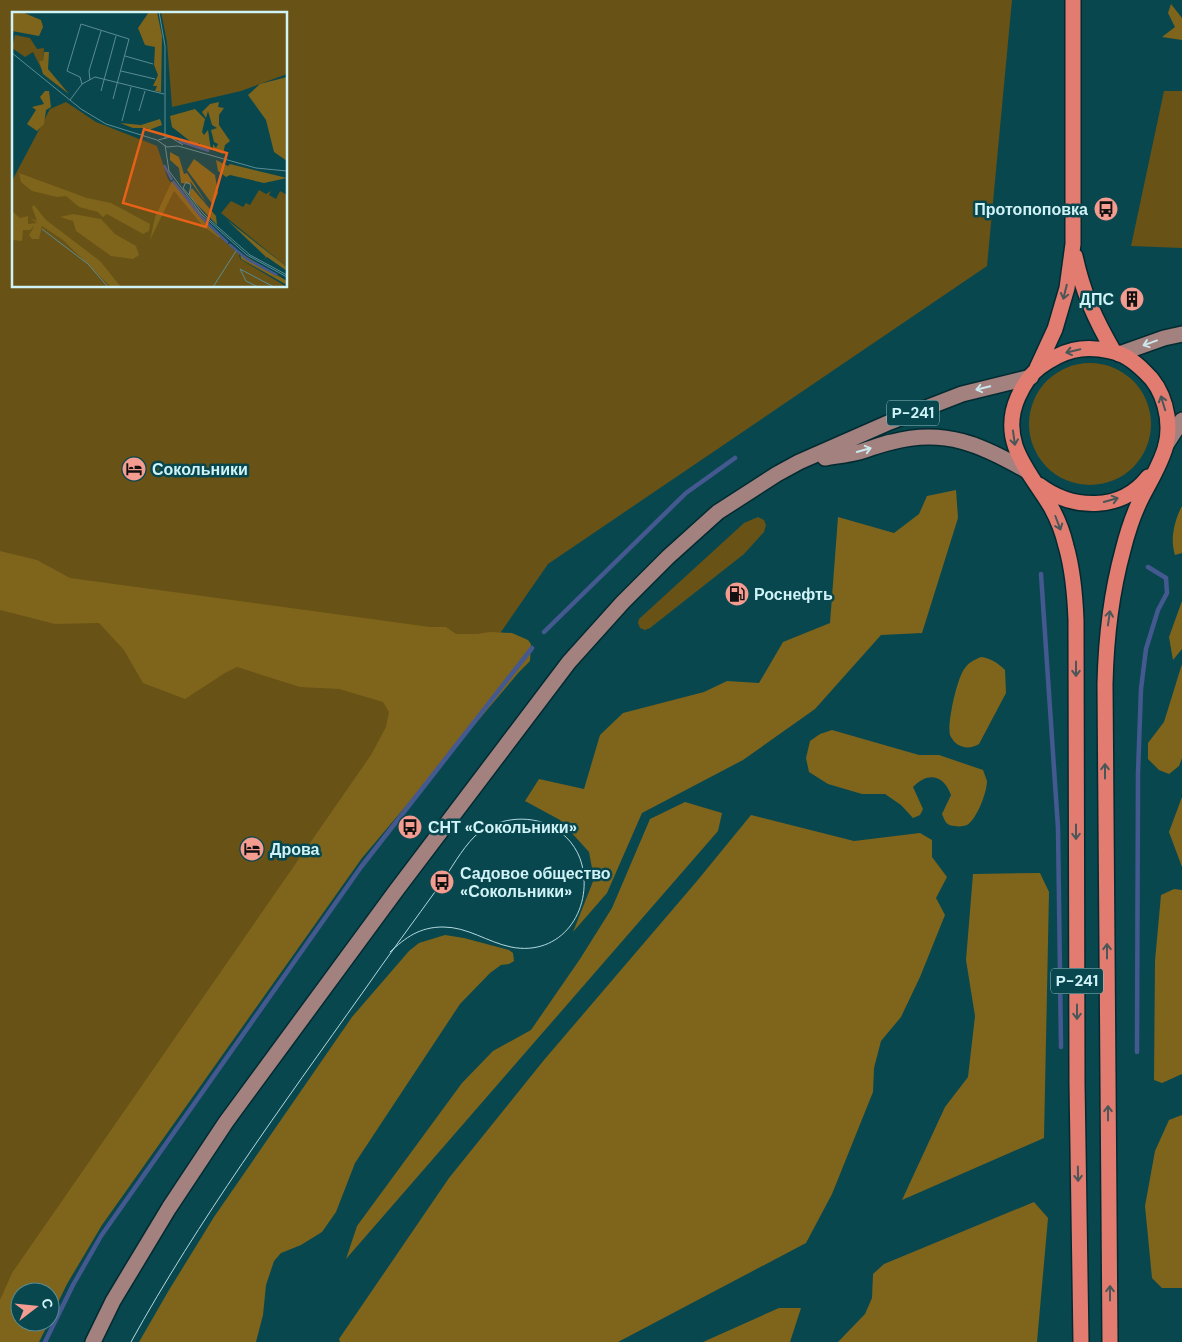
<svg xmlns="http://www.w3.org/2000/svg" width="1182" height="1342" viewBox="0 0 1182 1342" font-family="'DM Sans',sans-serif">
	<rect width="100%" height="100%" fill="#09474f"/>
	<path fill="#685216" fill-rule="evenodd" d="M0,0H1012L987,266L548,564L55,1276L20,1292V1322L0,1342ZM14,14H286V286H14Z
		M1164,91H1182V248L1131,246Z
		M1029 424a61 61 0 1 1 122 0a61 61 0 1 1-122 0Z
		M758,517L764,520L766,525L764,532L744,554L650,628L645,630L640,628L638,623L639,619L744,523Z"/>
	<path fill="#7f641b" d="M1171,4L1182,18V40L1162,37L1175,27L1168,13Z
		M956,490L958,518L922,633L881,635L815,709L743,760L642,813L607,893L573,932L594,879L589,852L560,820L525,801L539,779L584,789L600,735L623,713L704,692L727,681L759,683L783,642L830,623L838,517L894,533L919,514L927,496Z
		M1182,506V553L1175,555C1170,540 1174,521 1182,506Z
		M0,551L37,560L70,578L430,627H446L456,634H477L490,632L512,633L528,640L531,644L530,661L519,672L362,858L102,1225L67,1284L50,1319V1292H20V1322H49L39,1342H0V1300L12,1273L371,755L386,727L389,712L383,702L339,689L300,687L237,667L225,673L185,699L143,683L124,650L99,623L55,624L0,610Z
		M1182,601V649L1173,660L1169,637Z
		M981,657C990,658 998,663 1005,670L1006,693L979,744C968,751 955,747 950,735C947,724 957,677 965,668C969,662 974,660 981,657Z
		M1182,664V758L1179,766L1169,774L1159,770L1148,759V743L1164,722Z
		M832,730L919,755H939L983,770C984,773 986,778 987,781C987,792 977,819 967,825C964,826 959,827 955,826C947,826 945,822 942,814L951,795C944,775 928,771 913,787L923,809L920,815L913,818L901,805L885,794H862L828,784L809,772L806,758L810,741L820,734Z
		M1182,797V867L1169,832Z
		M685,802L722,813L718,831L346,1259L357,1226L462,1083L493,1051L531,1030L580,959L612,908L650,819Z
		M751,815L854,841L920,833L932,840V857L947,877L936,898L945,915L920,977L901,1017L881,1041L874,1068L873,1092L832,1194L806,1243L618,1342H340L339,1339L449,1178L544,1060L697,881Z
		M1040,873L1049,892L1044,1138L902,1200L945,1107L968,1077L975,1016L966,960L973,874Z
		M1174,889L1182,890V1074L1162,1083L1154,1080L1155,961L1161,895Z
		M445,935L464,938L509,950L513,953L514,961L509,964L501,965L490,973L460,1004L355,1163L336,1212L322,1232L301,1245L281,1253L274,1261L266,1285L263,1315L256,1342H139L169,1290L214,1217L352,1017L409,951L419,943Z
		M1182,1115V1288H1162L1152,1278L1145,1206L1155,1151L1169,1120Z
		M1034,1202L1048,1218L1037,1342H838L865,1314L872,1298L873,1274L884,1264Z
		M779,1308H801L790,1342H703Z"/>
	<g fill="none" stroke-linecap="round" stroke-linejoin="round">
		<path stroke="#455991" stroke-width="4.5" d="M1041,574L1058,828L1061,1047
			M544,632L686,493L735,458
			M1137,1052L1138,773L1141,689L1146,649L1158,610L1167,593L1166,578L1148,567
			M45,1342L73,1285L101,1236L361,867L532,648"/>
		<defs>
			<path id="major" d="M1119,354L1164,338L1182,334
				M1166,445L1182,420
				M825,458C836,456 848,455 859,452C870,449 881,444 892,442C945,428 982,445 1027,471
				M93,1342L113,1301L169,1208L226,1122L395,892L569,662L623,602L668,557L718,512L777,474L799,462L890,422L962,394L1031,377"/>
			<path id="highway" d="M1075,256C1083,293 1095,319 1114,352
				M1037,368L1055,329L1067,288L1073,244V0
				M1039,485C1072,510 1121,512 1148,477
				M1081,1342L1077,1083L1076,620C1075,595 1073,570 1066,546C1063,533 1057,518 1051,507C1030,472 998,442 1018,397C1023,386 1029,375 1040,367C1063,350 1082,345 1110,351C1124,353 1136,363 1145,372C1164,389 1172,420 1166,445C1161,465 1148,484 1139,503C1132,518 1127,534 1123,550C1111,594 1106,638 1105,684L1110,1342"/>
		</defs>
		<use href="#major" stroke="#022b31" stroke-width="18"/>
		<use href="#highway" stroke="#022b31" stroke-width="18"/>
		<use href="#major" stroke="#a2817f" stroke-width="15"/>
		<use href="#highway" stroke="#e27b70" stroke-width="15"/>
		<path stroke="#b1d8de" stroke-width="1" d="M131,1342C199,1219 282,1106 363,992C388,956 414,921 440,885C451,869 461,850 475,836C495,818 528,814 551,826C566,834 578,848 582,865C593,911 561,957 511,947C487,942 468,927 443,927C420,927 406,937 390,952"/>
	</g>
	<defs><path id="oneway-shaft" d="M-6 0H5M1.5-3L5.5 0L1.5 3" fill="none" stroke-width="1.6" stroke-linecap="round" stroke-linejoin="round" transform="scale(1.25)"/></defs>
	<g stroke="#4a5759">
		<use href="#oneway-shaft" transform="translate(1065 292) rotate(104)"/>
		<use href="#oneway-shaft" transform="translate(1073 351) rotate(167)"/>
		<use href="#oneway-shaft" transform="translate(1163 403) rotate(-107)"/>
		<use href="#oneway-shaft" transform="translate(1014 438) rotate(82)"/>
		<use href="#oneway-shaft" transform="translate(1111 500) rotate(-16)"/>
		<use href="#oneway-shaft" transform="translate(1058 523) rotate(69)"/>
		<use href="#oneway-shaft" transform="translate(1109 618) rotate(-82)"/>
		<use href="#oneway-shaft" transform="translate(1076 669) rotate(90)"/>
		<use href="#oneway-shaft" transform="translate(1105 771) rotate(-90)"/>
		<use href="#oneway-shaft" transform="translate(1076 832) rotate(90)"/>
		<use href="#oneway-shaft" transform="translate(1107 951) rotate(-90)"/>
		<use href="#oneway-shaft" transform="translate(1077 1012) rotate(90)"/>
		<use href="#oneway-shaft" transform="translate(1108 1113) rotate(-90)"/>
		<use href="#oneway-shaft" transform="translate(1078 1174) rotate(89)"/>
		<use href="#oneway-shaft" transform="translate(1110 1293) rotate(-90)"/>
	</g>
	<g stroke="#cbe8ec">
		<use href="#oneway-shaft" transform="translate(1150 343) rotate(160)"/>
		<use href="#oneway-shaft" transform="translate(983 388) rotate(166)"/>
		<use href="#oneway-shaft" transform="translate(864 450) rotate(-16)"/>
	</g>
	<defs>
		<symbol id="bus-disc" viewBox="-11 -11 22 22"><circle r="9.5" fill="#f59c91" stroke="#09474f"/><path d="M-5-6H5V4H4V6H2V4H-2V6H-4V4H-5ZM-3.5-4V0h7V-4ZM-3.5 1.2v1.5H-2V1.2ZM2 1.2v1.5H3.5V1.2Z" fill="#111"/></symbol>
		<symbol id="building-disc" viewBox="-11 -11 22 22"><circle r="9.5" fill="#f59c91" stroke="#09474f"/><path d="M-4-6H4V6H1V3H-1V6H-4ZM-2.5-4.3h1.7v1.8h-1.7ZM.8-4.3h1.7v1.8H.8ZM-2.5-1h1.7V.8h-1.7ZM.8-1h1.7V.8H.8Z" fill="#111"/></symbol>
		<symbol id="hotel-disc" viewBox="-11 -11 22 22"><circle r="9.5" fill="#f59c91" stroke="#09474f"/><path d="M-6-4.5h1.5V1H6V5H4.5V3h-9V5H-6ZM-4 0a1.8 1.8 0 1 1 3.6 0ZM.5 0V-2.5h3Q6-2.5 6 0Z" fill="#111"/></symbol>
		<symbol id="fuel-disc" viewBox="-11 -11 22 22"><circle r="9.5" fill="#f59c91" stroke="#09474f"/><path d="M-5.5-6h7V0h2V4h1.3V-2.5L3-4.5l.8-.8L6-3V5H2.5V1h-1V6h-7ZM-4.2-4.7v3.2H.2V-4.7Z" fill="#111"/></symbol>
	</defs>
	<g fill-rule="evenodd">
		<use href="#bus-disc" x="1092" y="195" width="28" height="28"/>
		<use href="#building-disc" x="1118" y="285" width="28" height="28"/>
		<use href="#hotel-disc" x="120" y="455" width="28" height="28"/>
		<use href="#fuel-disc" x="723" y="580" width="28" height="28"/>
		<use href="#bus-disc" x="396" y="813" width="28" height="28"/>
		<use href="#hotel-disc" x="238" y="835" width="28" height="28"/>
		<use href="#bus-disc" x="428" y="868" width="28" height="28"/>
	</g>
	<g text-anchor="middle" stroke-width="5" stroke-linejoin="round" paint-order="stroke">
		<g fill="#09474f" stroke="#94bfc5" stroke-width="1">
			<rect x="887" y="400.5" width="52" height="25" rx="4"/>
			<rect x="1051" y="968.5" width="52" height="25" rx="4"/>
		</g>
		<g font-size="15" font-weight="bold" fill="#d0f3f8">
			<text x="913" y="418">Р-241</text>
			<text x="1077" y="986">Р-241</text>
		</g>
		<g font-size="16" font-weight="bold" fill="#d0f3f8" stroke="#09474f" text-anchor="start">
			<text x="1088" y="215" text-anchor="end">Протопоповка</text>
			<text x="1114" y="305" text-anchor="end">ДПС</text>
			<text x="152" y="475">Сокольники</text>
			<text x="754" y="600">Роснефть</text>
			<text x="428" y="833">СНТ «Сокольники»</text>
			<text x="270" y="855">Дрова</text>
			<text x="460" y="879">Садовое общество<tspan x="460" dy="18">«Сокольники»</tspan></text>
		</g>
	</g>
	<g transform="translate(12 12)">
		<rect width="275" height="275" fill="#09474f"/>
		<path d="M149,0H275V62L229,79L160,95L155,30ZM3,23L18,26L25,37L32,36L31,49H27L30,58L21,40L13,45L0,36ZM54,90L84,110L145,134L156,167L191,210L227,241L228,247L275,275H0L1,167L38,97ZM247,178L254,182L259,179L257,183L264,187L268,179L275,183V255L209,201L219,189L231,195L234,191L238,193Z" fill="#685216"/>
		<path d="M0,0H10L29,8L31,15L27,24L0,19ZM137,0H145L150,24L149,80L143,79L145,74H141L146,63L142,53L143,35L133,33L126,16ZM32,40H37L36,57L57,82L31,62L27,49H31ZM275,65V149L262,140L254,108L236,83L248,72ZM33,79H37L39,95L34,98L32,112L25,119L15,112L24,98L20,95L32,92L28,85ZM207,90L206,95L212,96L207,103V113L218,129L213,133L211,142L201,138V132L204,136L206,132L202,130L199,118L205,116L200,113L196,99L194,106L190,100L198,92ZM183,97L193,107L190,120L192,123L196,118L199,138L187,134L188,131L183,133L160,115L158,104ZM148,107L150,113L134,119L136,116H121L108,111L129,113ZM158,140L167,145L172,162L175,161L195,192L178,169L179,172L169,171L167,156L158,148ZM182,147L203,163L206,181L201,193L175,158ZM204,148L216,154L218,152L275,166L252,171L218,163L214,165L206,159ZM7,161L75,186L99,191L138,212L137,219L131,222L95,202L91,205L86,200L67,195L54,184L45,185L20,179L9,170ZM160,169L189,206L208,224L207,226L190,213L162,179L138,228L143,205ZM180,176L204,204L205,213L180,187L177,181ZM22,193L34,208L88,249L109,275H99L51,228L30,214L27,227H20L17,223L23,213L18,218H11L10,229L0,228V199L8,206L16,204V212L25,211L18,206L25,209L20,195ZM61,202L89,207L103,222L124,234L127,243L121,247L99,244L64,219L61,209L48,205ZM215,208L275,255V259L255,245L252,247L254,245ZM228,241L275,269V273L229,247Z" fill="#7f641b"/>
		<path fill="none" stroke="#455991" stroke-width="2.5" d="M167,129L197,139M152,153L160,168M161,169L190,206L216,231M217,232L235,247L265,263"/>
		<path fill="none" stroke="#598c93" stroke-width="1" d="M147,0L153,34V127M0,41L69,97L94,112L145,128L155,135L166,134L244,156L275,159M113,44L141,52M109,59L143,67M78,68L77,59L89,19M70,72L68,65L55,59L69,12L117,27L101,87M89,79L104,24M58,88L70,72L83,65L152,82M127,99L133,79M110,109L119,75M146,128L158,125L171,133M153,133L157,159L189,202L235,243L275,265M177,183L179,173L174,170L171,176L177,183L190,200L199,209L238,243L275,263M30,217L76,252L96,275M228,257L262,275M228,257L234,269L246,275M201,275L224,239"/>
		<path fill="#e76118" fill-opacity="0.15" stroke="#e76118" stroke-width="2.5" d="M132,117L215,141L194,215L111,191Z"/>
		<rect width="275" height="275" fill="none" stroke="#d0f3f8" stroke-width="2.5"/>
	</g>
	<g transform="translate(35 1307) rotate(74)"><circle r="24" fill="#09474f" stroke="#598c93"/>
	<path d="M0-4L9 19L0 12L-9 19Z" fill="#f59c91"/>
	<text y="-8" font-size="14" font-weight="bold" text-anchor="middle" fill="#d0f3f8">С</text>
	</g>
</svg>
